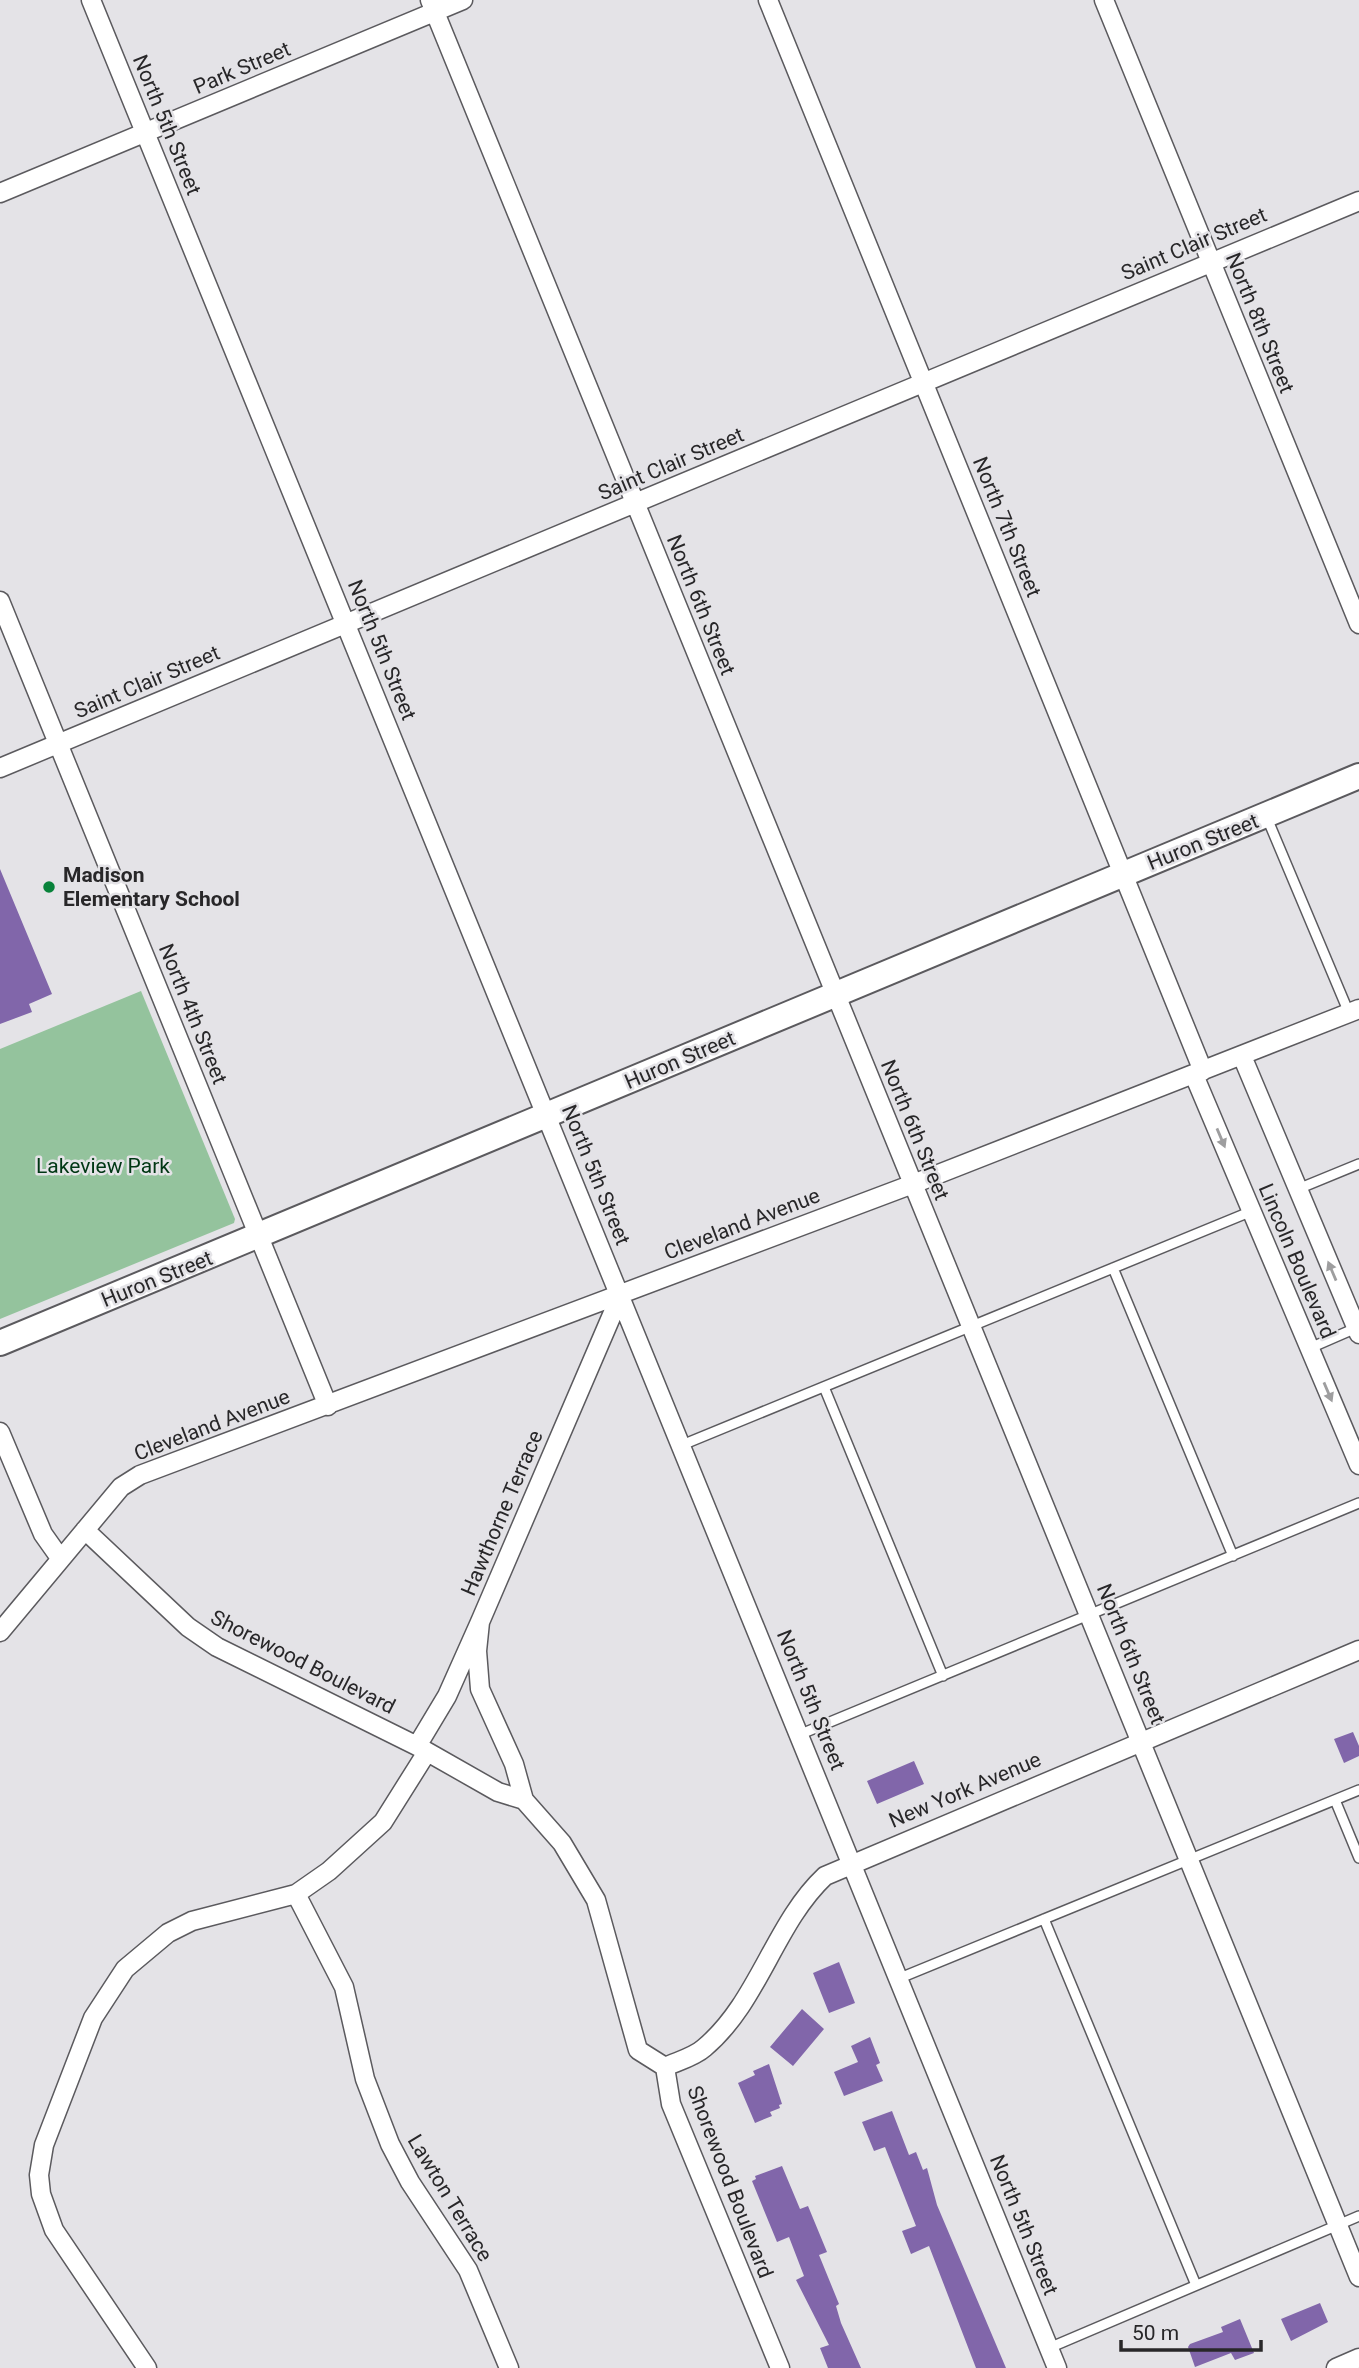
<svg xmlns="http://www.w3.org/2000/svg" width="1359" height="2368" viewBox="0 0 1359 2368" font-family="Roboto,sans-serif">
	<rect width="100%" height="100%" fill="#e4e3e7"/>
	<path fill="#94c39d" d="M141,991L235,1219L234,1223L0,1319V1049Z"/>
	<path fill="#8166aa" d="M0,869L52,994L29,1004L32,1012L0,1024Z
		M1353,1732L1359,1746V1756L1344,1763L1334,1739Z
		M914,1761L924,1784L877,1804L867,1781Z
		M839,1962L855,2003L829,2013L813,1973Z
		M802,2009L824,2029L793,2066L770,2047Z
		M870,2037L880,2063L876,2065L883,2081L844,2096L834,2072L858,2062L851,2046Z
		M769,2064L782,2104L779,2105L780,2108L770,2112L772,2116L755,2123L738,2083L755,2075L753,2071Z
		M892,2111L909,2155L916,2152L923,2170L927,2168L937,2205L1006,2368H976L929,2246L911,2254L902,2231L916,2226L885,2147L874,2151L862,2122Z
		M782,2166L800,2209L808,2206L827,2252L819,2255L839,2304L836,2306L841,2323L861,2368H828L820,2348L829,2345L796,2280L804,2276L789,2237L777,2242L752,2181L756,2179L755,2176Z
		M1320,2303L1328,2322L1291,2341L1281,2319Z
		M1240,2319L1254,2353L1235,2360L1231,2353L1195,2367L1188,2347L1190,2344L1223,2332L1221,2327Z"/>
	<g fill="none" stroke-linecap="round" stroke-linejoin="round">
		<defs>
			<path id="lane" d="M1267,818L1349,1013
				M1298,1189L1359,1164
				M1113,1268L1233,1556
				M1310,1348L1356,1328
				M824,1387L943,1676
				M682,1445L1252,1211
				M801,1734L1359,1503
				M1335,1800L1359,1858
				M1044,1919L1196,2285
				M900,1978L1359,1790
				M1049,2348L1359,2216"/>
			<path id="street" d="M91,0L1057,2368
				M430,0L1359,2277
				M768,0L1203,1071
				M1104,0L1359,624
				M0,193L463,0
				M0,601L328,1406
				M0,768L1359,201
				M1242,1056L1359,1334
				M1194,1075L1359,1465
				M0,1432L43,1534L60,1558
				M85,1530L188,1627L217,1647L417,1746L498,1792L524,1800
				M480,1622L477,1651L480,1689L514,1764L524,1800L562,1843L596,1900L638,2050L665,2067L671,2104L780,2368
				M0,1632L121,1487L140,1475L913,1184L1359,1009
				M417,1746L447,1696L480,1622L621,1294
				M296,1894L344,1987L365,2079L390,2144L410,2182L468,2270L509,2368
				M665,2067C678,2061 694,2057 704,2048C759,2002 774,1924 825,1876L1359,1650
				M147,2368L54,2230L41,2194L39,2175L44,2145L93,2018L125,1969L168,1933L192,1921L296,1894L329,1871L383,1822L427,1752
				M1336,2368L1359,2358"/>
			<path id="secondary" d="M0,1343L1359,776"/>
		</defs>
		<use href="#lane" stroke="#5b5a5e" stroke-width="12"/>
		<use href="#street" stroke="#5b5a5e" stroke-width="21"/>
		<use href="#secondary" stroke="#5b5a5e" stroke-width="28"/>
		<use href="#lane" stroke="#fff" stroke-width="9"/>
		<use href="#street" stroke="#fff" stroke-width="18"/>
		<use href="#secondary" stroke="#fff" stroke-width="24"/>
	</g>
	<defs><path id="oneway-solid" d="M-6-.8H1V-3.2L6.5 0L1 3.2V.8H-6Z" transform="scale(1.75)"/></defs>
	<g fill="#9e9e9f">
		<use href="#oneway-solid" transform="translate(1221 1138) rotate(67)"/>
		<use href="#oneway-solid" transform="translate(1332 1271) rotate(-113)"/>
		<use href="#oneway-solid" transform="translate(1328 1392) rotate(67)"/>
	</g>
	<circle fill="#08823a" stroke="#e4e3e7" stroke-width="2.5" cx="49" cy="887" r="7"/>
	<g text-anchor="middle" stroke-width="5" stroke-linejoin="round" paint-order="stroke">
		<g font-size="21" fill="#282729" stroke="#e4e3e7">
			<text transform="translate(242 68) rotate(-23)" y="7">Park Street</text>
			<text transform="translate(167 125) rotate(68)" y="7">North 5th Street</text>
			<text transform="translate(1194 244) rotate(-23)" y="7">Saint Clair Street</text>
			<text transform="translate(1260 323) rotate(68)" y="7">North 8th Street</text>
			<text transform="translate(671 464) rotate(-23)" y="7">Saint Clair Street</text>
			<text transform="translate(1007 527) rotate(68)" y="7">North 7th Street</text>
			<text transform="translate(701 605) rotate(68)" y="7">North 6th Street</text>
			<text transform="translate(382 650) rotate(68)" y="7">North 5th Street</text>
			<text transform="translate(147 682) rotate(-23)" y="7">Saint Clair Street</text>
			<text transform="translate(1203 842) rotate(-22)" y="7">Huron Street</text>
			<text transform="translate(193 1014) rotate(68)" y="7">North 4th Street</text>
			<text transform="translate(680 1060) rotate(-23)" y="7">Huron Street</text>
			<text transform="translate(915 1130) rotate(68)" y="7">North 6th Street</text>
			<text transform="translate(596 1175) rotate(68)" y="7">North 5th Street</text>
			<text transform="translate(742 1224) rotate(-21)" y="7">Cleveland Avenue</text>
			<text transform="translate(1297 1261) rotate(67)" y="7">Lincoln Boulevard</text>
			<text transform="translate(157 1279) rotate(-22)" y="7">Huron Street</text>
			<text transform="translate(212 1425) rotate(-21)" y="7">Cleveland Avenue</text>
			<text transform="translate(502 1513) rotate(-67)" y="7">Hawthorne Terrace</text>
			<text transform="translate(1131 1654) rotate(68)" y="7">North 6th Street</text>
			<text transform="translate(303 1662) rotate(27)" y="7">Shorewood Boulevard</text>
			<text transform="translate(811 1700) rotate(68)" y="7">North 5th Street</text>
			<text transform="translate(965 1790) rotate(-23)" y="7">New York Avenue</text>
			<text transform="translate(730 2182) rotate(69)" y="7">Shorewood Boulevard</text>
			<text transform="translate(450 2198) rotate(59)" y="7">Lawton Terrace</text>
			<text transform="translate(1024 2225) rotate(68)" y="7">North 5th Street</text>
		</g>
		<g font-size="21" font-weight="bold" fill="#282729" stroke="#e4e3e7" text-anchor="start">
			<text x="63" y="882">Madison<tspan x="63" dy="24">Elementary School</tspan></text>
		</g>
		<g font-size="21" fill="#003714" stroke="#e4e3e7">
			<text x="103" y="1173">Lakeview Park</text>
		</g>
	</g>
	<path d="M1121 2340v10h140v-10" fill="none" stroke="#282729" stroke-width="3.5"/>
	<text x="1132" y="2340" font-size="21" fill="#282729" stroke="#e4e3e7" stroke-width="5" paint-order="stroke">50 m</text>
</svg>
